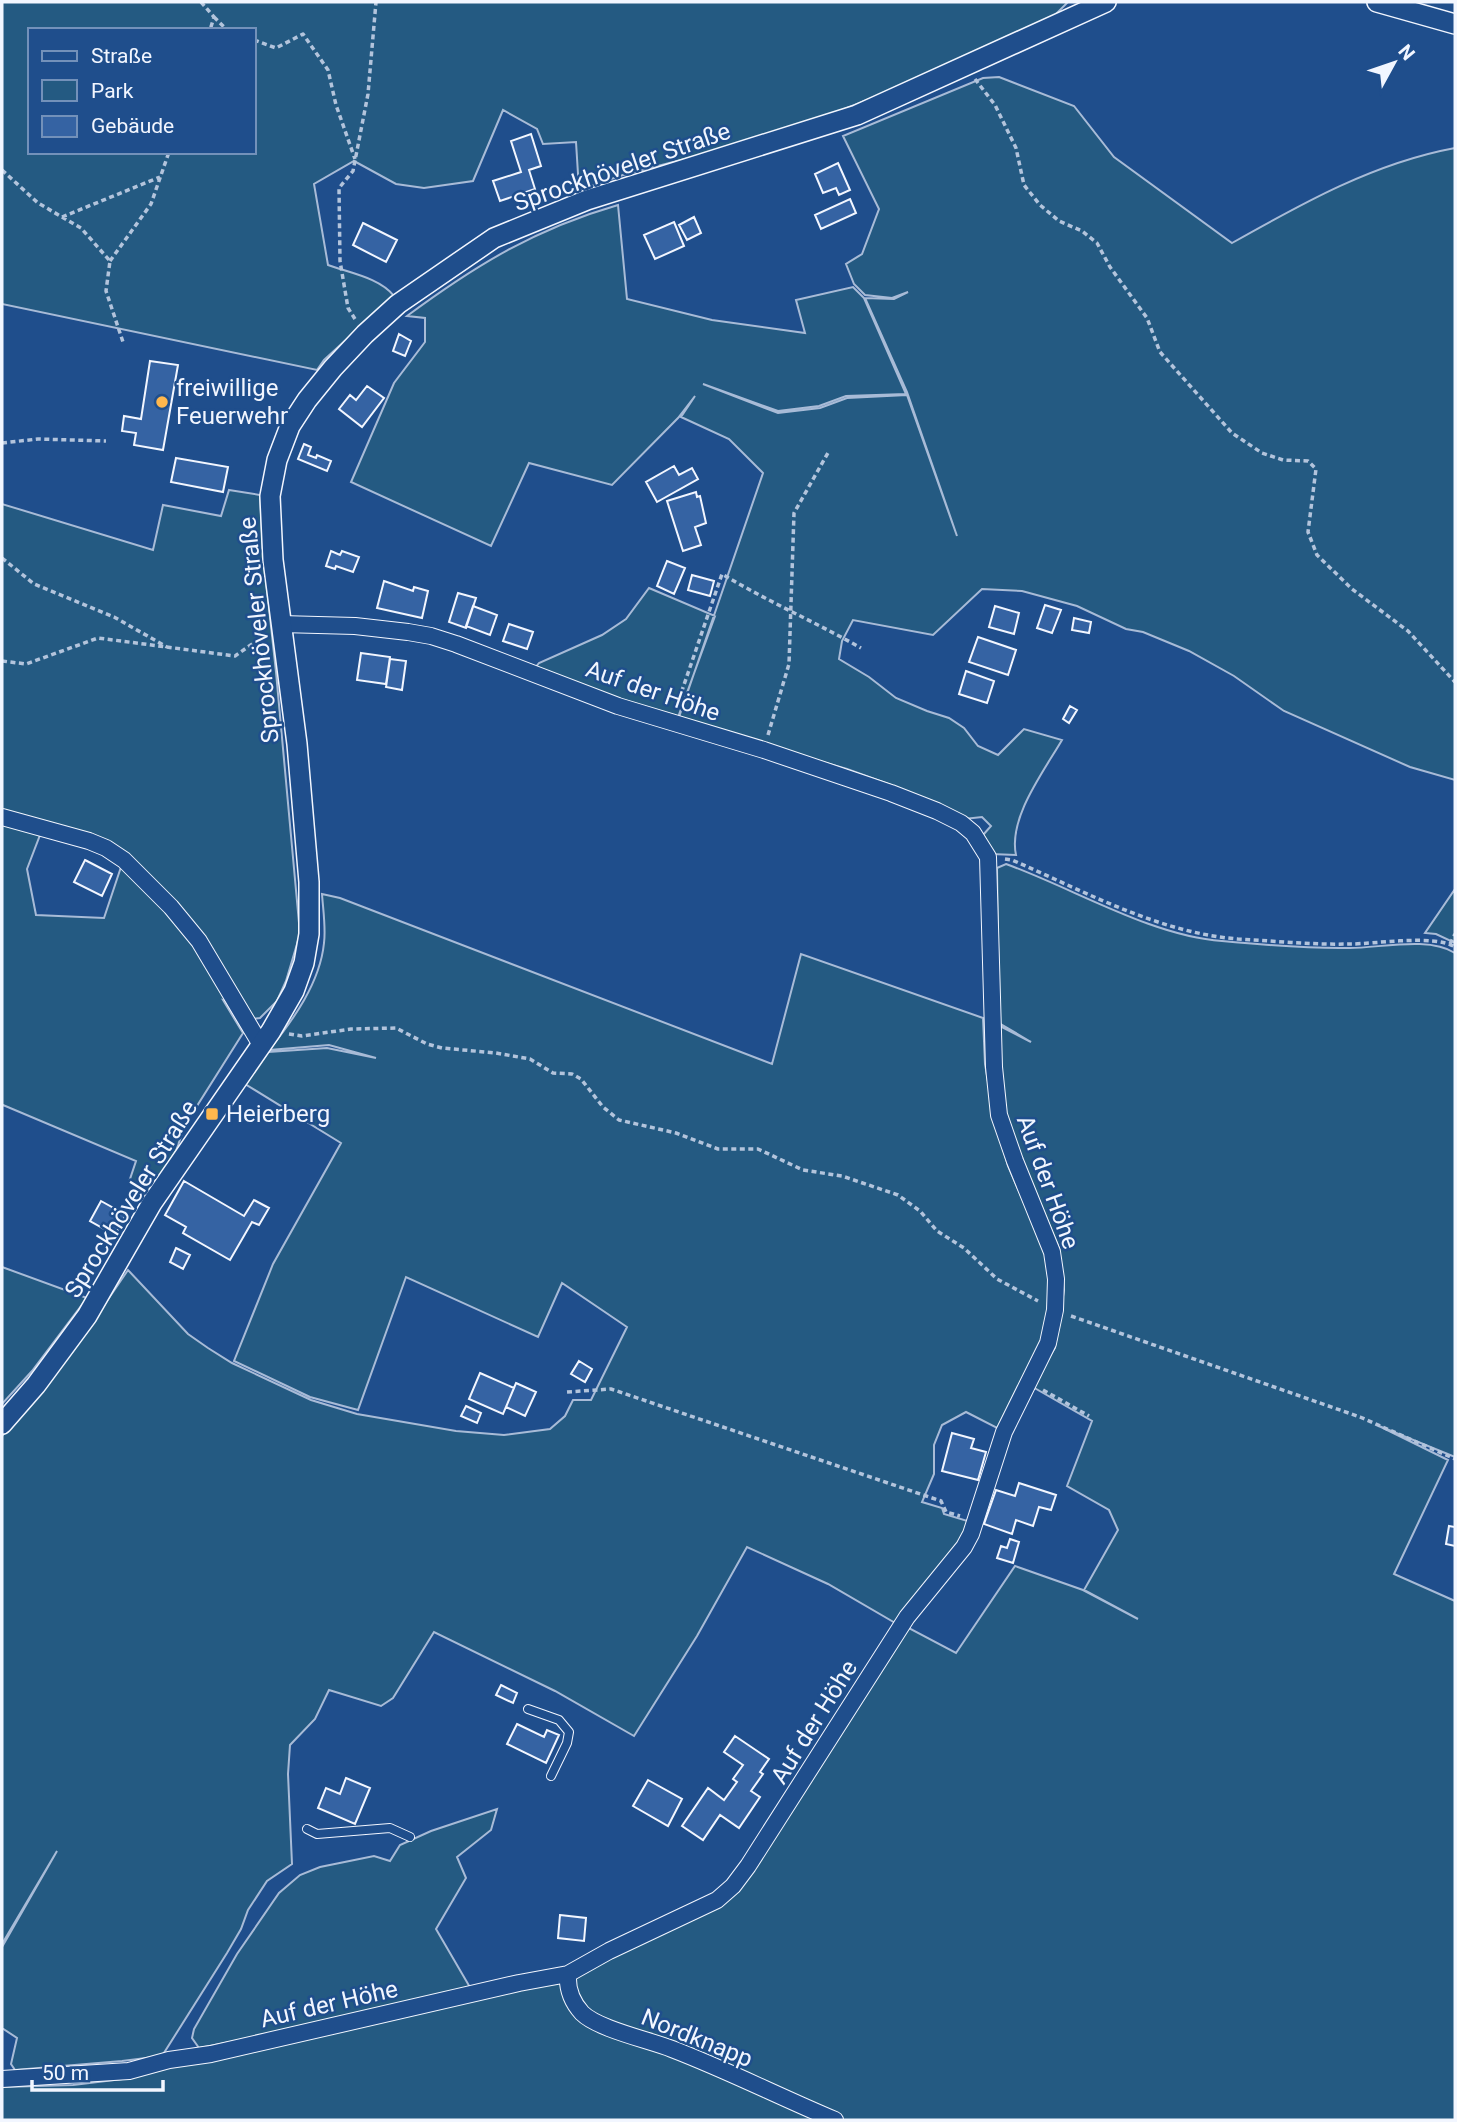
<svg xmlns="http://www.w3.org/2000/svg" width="1457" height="2122" viewBox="0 0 1457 2122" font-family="Roboto,sans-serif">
	<rect width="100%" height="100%" fill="#1f4e8c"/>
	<path fill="#245a82" stroke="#a8bbd7" stroke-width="2" fill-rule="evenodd" d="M2,2H1068L1055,15L882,94L782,134L623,175L579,190L576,142L543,144L537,129L503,110L473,181L424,188L396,184L354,161L314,184L328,265C350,273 380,278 394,296L324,360L317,370L2,304ZM30,30H254V152H30Z
		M999,77L1074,106L1114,157L1232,243C1303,203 1374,163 1455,148V780L1410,767L1284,711L1234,676L1189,651L1143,632L1126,629L1077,606L1022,591L982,589L933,635L853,620L842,641L839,659L869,677L896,698L927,711L949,718L964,728L978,746L998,755L1024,729L1062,740C1044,771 1008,818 1016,855L991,854L983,835L991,826L982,817L964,819L891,785L847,769L678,720L763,473L729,439L681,417L695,396L678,418L612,485L529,463L491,546L351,482L394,383L425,342V318L407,316C476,265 535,229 618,205L627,299L712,320L805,333L796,300L853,287L864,298L906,394L846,396L819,406L778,411L703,384L778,413L820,408L847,398L907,395L957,536L907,392L865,298L894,299L908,292L892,298L865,295L854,284L846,264L862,254L879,209L843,136L983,78Z
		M229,490L260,495L263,553L276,672L300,934L286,981L277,1001L260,1018L252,1019L200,941L126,858L2,816V504L153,550L163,505L221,516Z
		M649,588L715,616L677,720L535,668L539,663L602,635L626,619Z
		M2,821L40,835L27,869L36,915L104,918L123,861L170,907L233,1002L223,1000L243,1033L185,1125L176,1151L146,1198L129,1182L136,1161L3,1105L2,1106Z
		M1006,864C1073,888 1151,936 1222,941C1264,945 1308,949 1350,948C1380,948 1429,936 1455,953V1457L1379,1426L1448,1460L1394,1574L1455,1601V2120H841L585,2012L576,1999L573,1976L719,1904L907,1627L956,1653L1015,1566L1083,1590L1138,1619L1084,1590L1118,1530L1109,1510L1067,1486L1092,1421L1031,1386L1055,1348L1064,1290L1059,1248L1003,1115L998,1025L1031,1042L999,1023L997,868Z
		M1455,889V943L1436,934L1425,933Z
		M322,894L340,898L772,1064L801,954L983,1018L985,1064L994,1117L1008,1166L1044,1249L1049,1281V1310L1044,1341L1001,1430L966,1412L942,1425L934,1445V1474L922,1502L942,1508L944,1514L971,1522L960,1544L897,1624L828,1584L747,1547L697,1636L634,1736L555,1691L434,1632L393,1698L381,1706L329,1690L315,1719L290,1745L288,1774L292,1864L267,1881L248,1910L241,1929L227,1953L162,2056L122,2061L15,2070L11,2064L17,2038L2,2028V1947L57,1851L2,1944V1436L73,1351L128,1270L188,1334L208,1348L232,1363L311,1400L357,1414L456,1431L504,1435L550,1429L565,1416L573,1400H591L627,1327L562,1283L538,1337L406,1277L358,1410L310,1397L234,1361L273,1264L341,1143L245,1084L268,1052L327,1048L376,1058L329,1045L269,1050C293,1020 320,983 324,943C326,928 323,909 322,894Z
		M2,1267L87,1298L32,1371L2,1404Z
		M497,1809L491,1830L457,1857L466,1878L436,1929L471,1989L271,2034L199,2048L192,2038L194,2029L237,1954L279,1893L300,1875L320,1867L374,1856L390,1861L400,1845L431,1831Z
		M559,1977L570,2002L822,2120H2V2087L73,2085L131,2078L175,2064Z"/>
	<path fill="#3563a3" stroke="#f2f6ff" stroke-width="2" d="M531,134L541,166L529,170L535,189L500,201L493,181L521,172L511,141Z
		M838,163L850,190L839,195L836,188L823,193L815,174Z
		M850,199L856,213L821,229L815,215Z
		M694,217L701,233L687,240L679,225Z
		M674,222L684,246L655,259L644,235Z
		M363,223L397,240L386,262L353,245Z
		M399,334L411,341L405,356L393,351Z
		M150,361L178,365L163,450L134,445L136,433L122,431L124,416L141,419Z
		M367,386L384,398L362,427L339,409L350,395L356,400Z
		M304,444L311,447L308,455L316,458L317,455L331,461L327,471L298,459Z
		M176,458L228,467L223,492L171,482Z
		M674,466L679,475L692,468L698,479L657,502L646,482Z
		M696,492L697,497L700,496L706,523L695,527L701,545L683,551L667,501Z
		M331,551L340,555L342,551L359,557L353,572L336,566L335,569L326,566Z
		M667,561L685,568L674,594L657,586Z
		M692,575L714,581L710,596L688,590Z
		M384,581L413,591L414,587L428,591L422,618L377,608Z
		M458,593L476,598L466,628L449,622Z
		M1045,605L1061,610L1052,633L1037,628Z
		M473,606L497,615L490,635L466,626Z
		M995,606L1019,613L1014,634L989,627Z
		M1074,618L1091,622L1089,633L1072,630Z
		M509,624L533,632L527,649L503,641Z
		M978,637L1016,650L1008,675L969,662Z
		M361,653L390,657L386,684L357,680Z
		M390,659L406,661L402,690L386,687Z
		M966,671L994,681L987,703L959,694Z
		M1070,706L1077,710L1069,723L1063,719Z
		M85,860L112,874L102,896L74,882Z
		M184,1181L244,1216L254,1200L269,1208L259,1225L252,1222L230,1260L183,1233L186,1227L165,1215Z
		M101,1201L126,1215L115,1235L90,1221Z
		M176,1248L190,1255L183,1269L170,1262Z
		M579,1361L592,1369L585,1382L571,1374Z
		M480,1373L514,1388L503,1414L469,1399Z
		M516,1383L536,1392L525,1416L506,1407Z
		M466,1406L481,1413L477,1423L461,1416Z
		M952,1433L974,1439L971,1448L986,1452L978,1480L942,1471Z
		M1019,1483L1056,1495L1051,1510L1039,1507L1033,1526L1016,1520L1012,1534L984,1524L996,1490L1015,1496Z
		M1449,1526L1455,1527V1546L1446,1544Z
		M1010,1539L1019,1542L1013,1563L997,1558L1001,1546L1007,1548Z
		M501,1685L517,1693L513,1703L496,1695Z
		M517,1724L544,1737L547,1730L559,1735L546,1763L507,1744Z
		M735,1736L769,1759L760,1772L763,1774L751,1791L760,1797L739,1828L720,1815L703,1840L682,1826L708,1788L724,1800L737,1782L733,1779L743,1765L724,1752Z
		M346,1778L370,1788L355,1824L318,1808L326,1788L340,1794Z
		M648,1780L682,1799L668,1826L633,1806Z
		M560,1915L586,1918L584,1941L558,1938Z"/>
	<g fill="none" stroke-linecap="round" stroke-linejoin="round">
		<defs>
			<path id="service" d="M528,1709L559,1720L569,1732L567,1743L551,1776
				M307,1829L317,1834L390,1828L410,1837"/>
			<path id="minor" d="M2,817L89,841L106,848L124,860L171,907L199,941L261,1045
				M568,1974C567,1988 572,2002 582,2013C598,2029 649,2040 672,2049C727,2070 780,2097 835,2120
				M2,2079L129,2071L169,2060L211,2054L519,1983L568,1974L609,1951L717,1900L733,1886L748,1866L907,1617L964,1547L971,1534L1004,1432L1048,1343L1055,1310L1056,1279L1052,1252L1015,1161L999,1115L994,1067L988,857L973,833L961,823L937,811L891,793L764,750L618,706L456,644L431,636L408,632L355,626L281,624"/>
			<path id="tertiary" d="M1377,2L1455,24
				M2,1424L36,1385L87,1316L152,1203L271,1031L294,991L304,963L309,934V882L297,744L273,560L270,496L277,460L290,426L307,400L333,368L365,334L398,304L494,238L587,200L857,115L1106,2"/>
		</defs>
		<use href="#service" stroke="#f2f6ff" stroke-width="10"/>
		<use href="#minor" stroke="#f2f6ff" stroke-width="18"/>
		<use href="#tertiary" stroke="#f2f6ff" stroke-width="22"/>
		<path stroke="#b3c4dc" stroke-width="3.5" stroke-dasharray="5 3.5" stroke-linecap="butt" d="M201,2L214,17L210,30
			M214,17L227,30
			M254,40L276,48L303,34L328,70L336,105L355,159
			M975,79L995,105L1016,148L1024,185L1040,205L1059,221L1082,231L1097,243L1110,267L1147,318L1160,352L1232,433L1262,453L1283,460L1308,461L1316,469L1308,532L1317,555L1352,589L1408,631L1455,682
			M2,170L38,203L81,228L110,261L106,291L123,342
			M62,217L160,177
			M110,261L151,204L169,152
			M355,319L348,308L340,261L339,188L353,171L368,94L376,2
			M2,443L38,439L106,441
			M2,558L34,584L114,617L167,647
			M2,661L26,664L98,638L235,656L265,635
			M676,708L722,574C767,601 815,622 861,648
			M768,735L789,664L794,513L829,451
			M1005,859L1012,860C1084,891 1159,933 1238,939C1275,941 1313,945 1350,944C1375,944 1435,934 1455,947
			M1450,944L1455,934
			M289,1034L302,1036L351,1029L396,1028L427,1044L442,1048L496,1053L530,1059L553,1073L572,1074L581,1079L603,1107L619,1120L676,1133L718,1149H758L803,1170L842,1176L898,1195L920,1211L937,1231L964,1248L997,1279L1038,1301
			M1071,1316L1360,1417L1455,1459
			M1043,1390L1089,1416
			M567,1392L611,1389L941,1501L946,1512L960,1516"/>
		<use href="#service" stroke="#1f4e8c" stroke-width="8"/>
		<use href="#minor" stroke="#1f4e8c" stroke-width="16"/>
		<use href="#tertiary" stroke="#1f4e8c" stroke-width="19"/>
	</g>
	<g fill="#ffb74d" stroke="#1f4e8c" stroke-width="2.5">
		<circle cx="162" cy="402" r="7"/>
		<rect x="205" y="1107" width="14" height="14" rx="3.5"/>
	</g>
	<g text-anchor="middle" stroke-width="5" stroke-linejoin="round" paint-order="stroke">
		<g font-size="24" fill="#f2f6ff" stroke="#1f4e8c">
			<text transform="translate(622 167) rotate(-19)" y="8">Sprockhöveler Straße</text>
			<text transform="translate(259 630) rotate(-96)" y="8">Sprockhöveler Straße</text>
			<text transform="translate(653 691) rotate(19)" y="8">Auf der Höhe</text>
			<text transform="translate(1048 1182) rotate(70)" y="8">Auf der Höhe</text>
			<text transform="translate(131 1199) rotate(-58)" y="8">Sprockhöveler Straße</text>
			<text transform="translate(814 1722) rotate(-58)" y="8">Auf der Höhe</text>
			<text transform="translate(329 2004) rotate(-13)" y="8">Auf der Höhe</text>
			<text transform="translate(697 2038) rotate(22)" y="8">Nordknapp</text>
		</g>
		<g font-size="24" fill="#f2f6ff" stroke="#1f4e8c" text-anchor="start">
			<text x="176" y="396">freiwillige<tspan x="176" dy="28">Feuerwehr</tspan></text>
			<text x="226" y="1122">Heierberg</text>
		</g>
	</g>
	<rect width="1457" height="2122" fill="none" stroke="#f2f6ff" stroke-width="7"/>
	<rect x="28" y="28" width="228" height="126" fill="#1f4e8c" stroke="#7391ba" stroke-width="2"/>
	<rect x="42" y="51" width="35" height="10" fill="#1f4e8c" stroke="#7391ba" stroke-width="2"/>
	<text x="91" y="63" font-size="21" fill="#f2f6ff">Straße</text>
	<rect x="42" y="80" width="35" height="21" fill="#245a82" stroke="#7391ba" stroke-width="2"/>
	<text x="91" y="98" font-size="21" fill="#f2f6ff">Park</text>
	<rect x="42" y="116" width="35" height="21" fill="#3563a3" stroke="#7391ba" stroke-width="2"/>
	<text x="91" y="133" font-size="21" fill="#f2f6ff">Gebäude</text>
	<g transform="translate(1394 63) rotate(50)" stroke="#1f4e8c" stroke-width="5" paint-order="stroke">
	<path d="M0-5L12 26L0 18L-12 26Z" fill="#f2f6ff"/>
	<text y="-10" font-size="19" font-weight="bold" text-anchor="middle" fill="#f2f6ff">N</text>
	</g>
	<path d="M32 2080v10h131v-10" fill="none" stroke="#f2f6ff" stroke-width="3.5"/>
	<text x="42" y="2080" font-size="21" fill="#f2f6ff" stroke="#1f4e8c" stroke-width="5" paint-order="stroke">50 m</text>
</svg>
